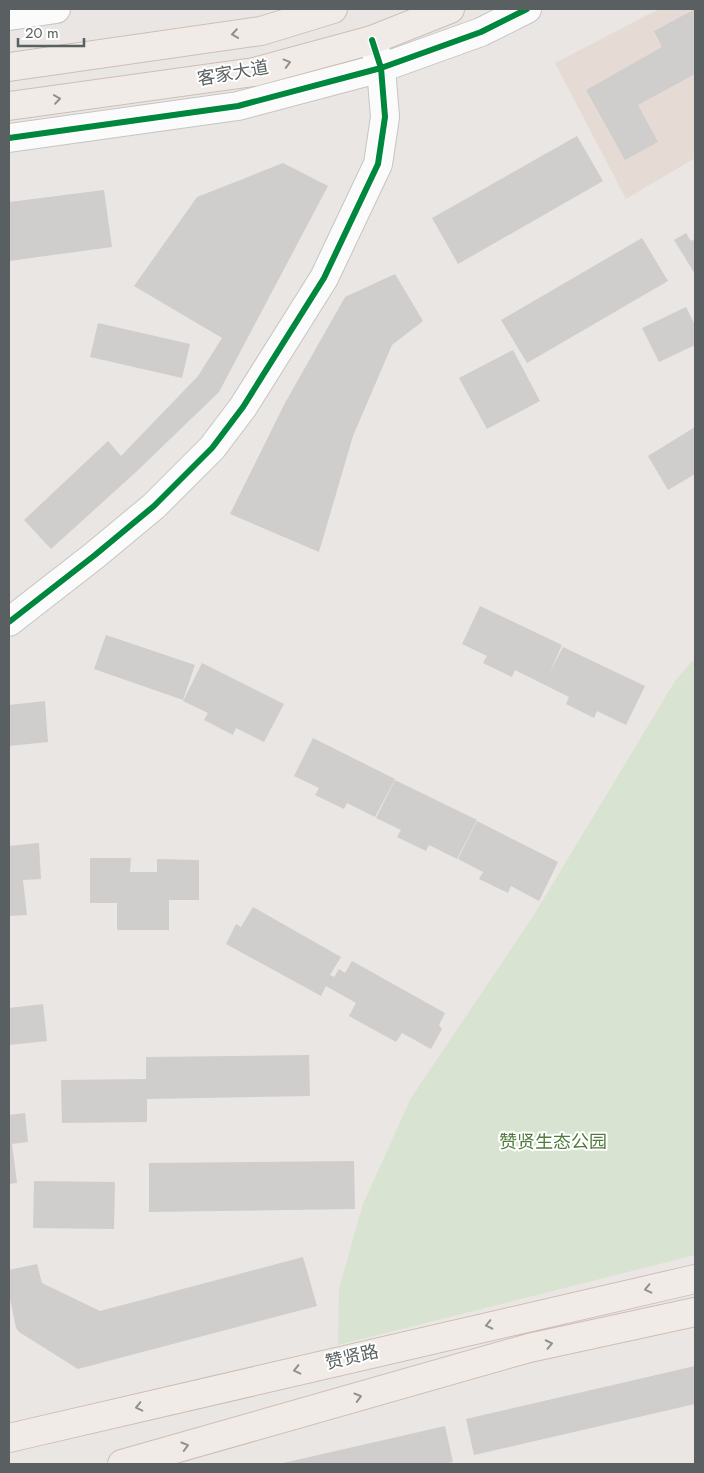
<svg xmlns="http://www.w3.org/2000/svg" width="704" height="1473" viewBox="0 0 704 1473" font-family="Jost,'Noto Sans SC',sans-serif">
	<rect width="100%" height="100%" fill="#e9e6e4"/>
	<path fill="#e6dbd4" d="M659,9H695V158L626,199L555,63Z"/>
	<path fill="#d9e3d1" d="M695,658V1255L338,1345L339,1289L363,1204L411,1098L534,915L675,681Z"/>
	<path fill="#d0cdcd" d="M695,9V74L638,105L658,142L625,160L586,90L662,47L654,31Z
		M577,136L603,181L458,264L432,218Z
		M283,163L328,186L219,392L136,472L51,549L24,520L108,441L121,456L198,376L222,338L134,286L197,197Z
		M104,190L112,247L9,261V202Z
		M686,233L691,241L695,239V274L674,240Z
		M642,238L668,281L527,363L501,320Z
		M395,274L423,321L392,345L353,436L319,552L230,514L285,403L345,297Z
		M686,307L695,325V345L659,362L642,328Z
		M98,323L190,344L182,378L90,357Z
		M513,350L540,401L487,429L459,378Z
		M695,427V474L668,490L648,456Z
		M480,606L562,645L549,674L563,647L645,686L626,725L597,711L594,718L566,704L569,697L515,670L512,677L483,663L487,656L462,644Z
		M106,635L195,665L183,700L94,669Z
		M202,663L284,704L264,742L236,728L233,735L204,720L208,713L183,701Z
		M45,701L48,742L9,746V705Z
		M313,738L395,779L375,817L347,803L344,809L315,795L319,788L294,776Z
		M395,780L477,820L457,859L429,845L426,851L397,837L401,830L376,818Z
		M477,821L558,862L539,901L511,886L508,893L479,879L483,872L458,859Z
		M39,843L41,879L23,880L27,915L9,916V846Z
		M90,858H131L130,872H157V859L199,860V900H169V930H117V903H90Z
		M253,907L341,957L330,975L334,977L339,969L345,973L352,961L445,1013L439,1025L442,1029L431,1049L402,1033L396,1042L349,1016L356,1003L326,986L321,996L226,944L236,924L241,927Z
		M43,1004L47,1041L9,1045V1008Z
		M309,1055L310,1096L147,1099V1122L62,1123L61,1080L146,1079V1057Z
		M25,1113L28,1142L12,1144L17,1183L9,1184V1115Z
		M354,1161L355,1209L149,1212V1163Z
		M34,1181L115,1182L114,1229L33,1228Z
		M303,1257L317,1306L78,1369L19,1332L16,1328L9,1294V1270L37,1264L42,1283L100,1311Z
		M695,1366V1404L474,1455L466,1419Z
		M445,1426L453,1462L443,1464H279Z"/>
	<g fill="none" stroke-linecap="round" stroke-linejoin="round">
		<defs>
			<path id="tertiary" d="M9,16L56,9
				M9,138L238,106L381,68L481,32L527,9
				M9,622L95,555L154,506L212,448L243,407L324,278L378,164L385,117L381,68L372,40"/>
			<path id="primary" d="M9,67L261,31L333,9
				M9,106L254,72L372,40L450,9
				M9,1438L695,1279
				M122,1464L529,1348L695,1312"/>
		</defs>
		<use href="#tertiary" stroke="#c5c5c4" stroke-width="30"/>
		<use href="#primary" stroke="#cebeb5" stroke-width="30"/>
		<use href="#tertiary" stroke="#fcfbfb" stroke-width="28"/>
		<use href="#primary" stroke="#f1ebe7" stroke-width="28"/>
		<defs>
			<path id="cycleway" d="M9,138L238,106L381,68L481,32L527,9
				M9,622L95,555L154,506L212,448L243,407L324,278L378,164L385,117L381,68L372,40"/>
		</defs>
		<use href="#cycleway" stroke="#fff" stroke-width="9"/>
		<use href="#cycleway" stroke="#00873e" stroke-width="6"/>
	</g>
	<defs><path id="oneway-chevron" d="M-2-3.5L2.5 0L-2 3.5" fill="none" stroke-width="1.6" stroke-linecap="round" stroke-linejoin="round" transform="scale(1.25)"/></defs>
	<g stroke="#8f9190">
		<use href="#oneway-chevron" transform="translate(235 34) rotate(172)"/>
		<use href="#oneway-chevron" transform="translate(287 63) rotate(-15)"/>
		<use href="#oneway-chevron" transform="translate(57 99) rotate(-8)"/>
		<use href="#oneway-chevron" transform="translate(648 1289) rotate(167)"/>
		<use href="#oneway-chevron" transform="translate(489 1325) rotate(167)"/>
		<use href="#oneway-chevron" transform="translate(549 1344) rotate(-12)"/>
		<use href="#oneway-chevron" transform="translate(297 1370) rotate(167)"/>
		<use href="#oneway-chevron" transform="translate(358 1397) rotate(-16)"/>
		<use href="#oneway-chevron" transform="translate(139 1407) rotate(167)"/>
		<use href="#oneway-chevron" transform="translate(185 1446) rotate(-16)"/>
	</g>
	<g text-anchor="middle" stroke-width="4" stroke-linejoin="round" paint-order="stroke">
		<g font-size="18" fill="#5a6061" stroke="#fff">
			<text transform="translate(233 73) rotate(-10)" y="6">客家大道</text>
			<text transform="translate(352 1357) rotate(-13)" y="6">赞贤路</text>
		</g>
		<g font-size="18" fill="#517c3e" stroke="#fff">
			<text x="553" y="1148">赞贤生态公园</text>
		</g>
	</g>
	<rect width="704" height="1473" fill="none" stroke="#5a6061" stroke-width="20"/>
	<path d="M18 38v8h66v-8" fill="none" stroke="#5a6061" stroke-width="2.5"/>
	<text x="25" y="38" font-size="15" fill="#5a6061" stroke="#ffffff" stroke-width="4" paint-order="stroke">20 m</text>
</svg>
